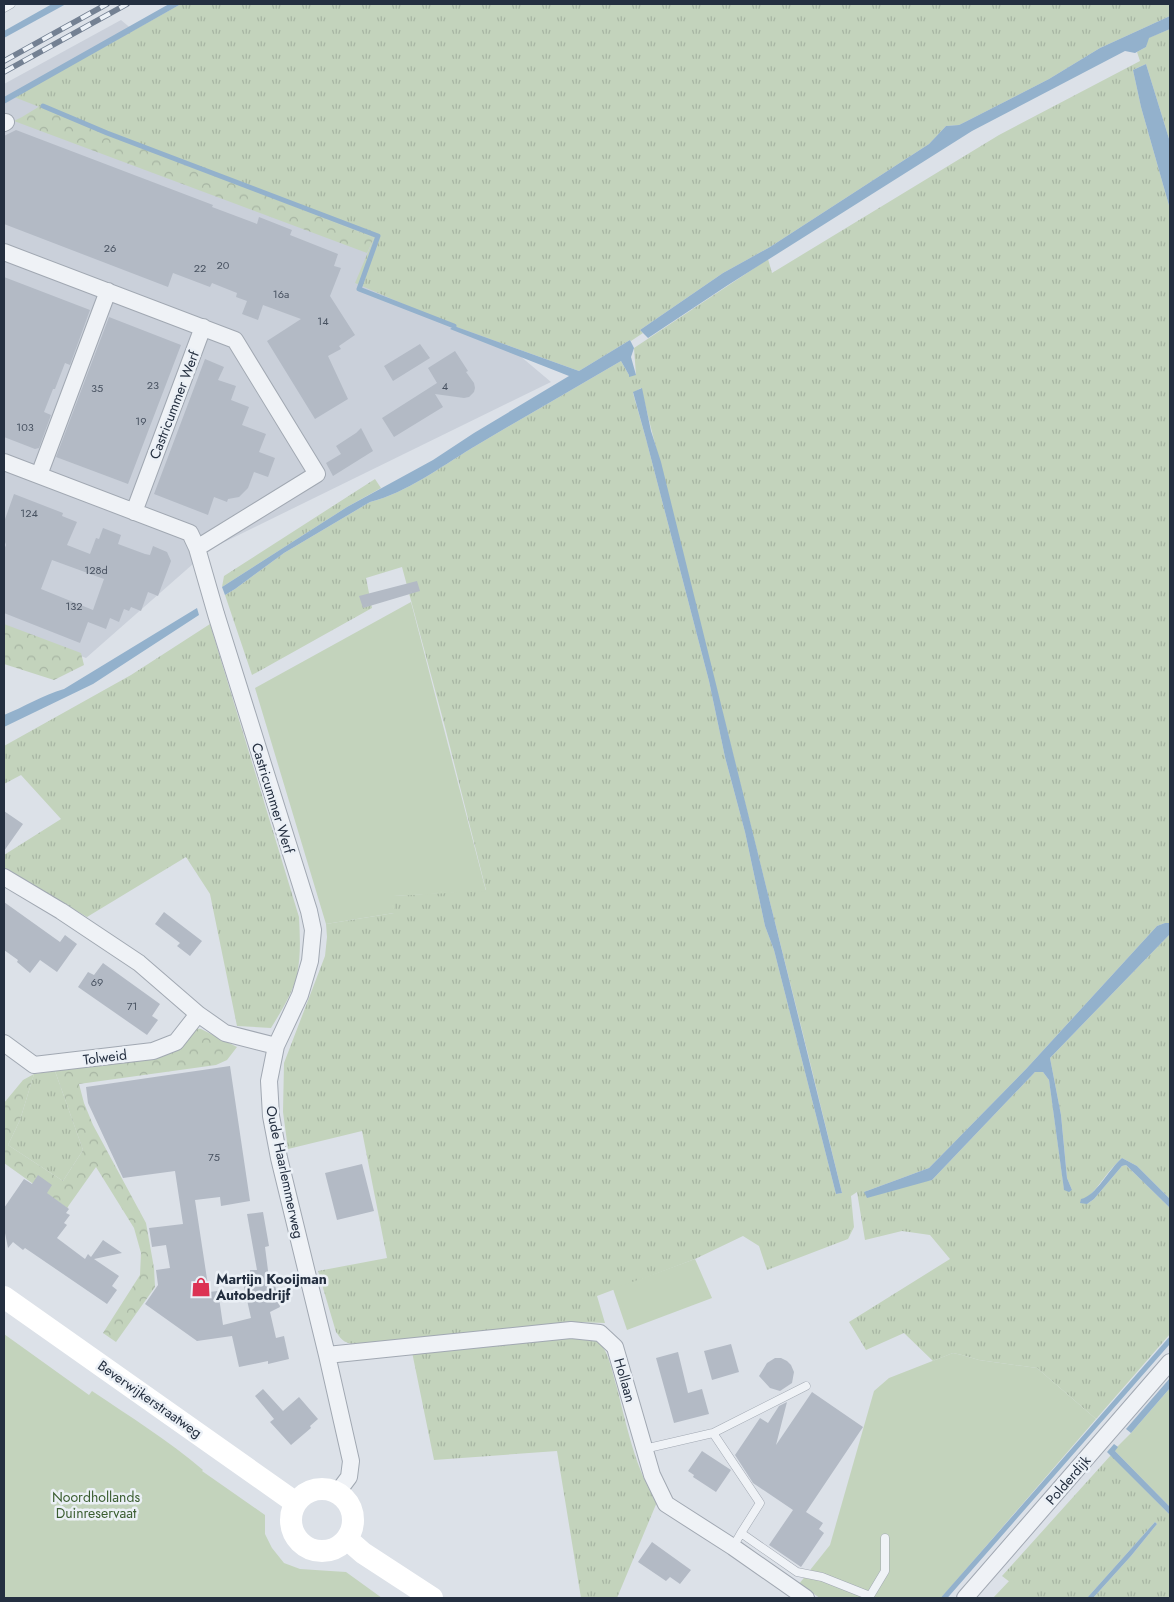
<svg xmlns="http://www.w3.org/2000/svg" width="1174" height="1602" viewBox="0 0 1174 1602" font-family="Jost,sans-serif">
	<defs>
		<pattern id="grass-tufts" width="24" height="20" patternUnits="userSpaceOnUse" patternTransform="scale(1.25)"><rect width="24" height="20" fill="#c3d3bc"/><path d="M3 7l-1-3M5 7V3M7 7l1-3M15 17l-1-3M17 17v-4M19 17l1-3" fill="none" stroke="#a7b5a3"/></pattern>
		<pattern id="forest-crowns" width="20" height="18" patternUnits="userSpaceOnUse" patternTransform="scale(1.25)"><rect width="20" height="18" fill="#c3d3bc"/><path d="M2 6a3 3 0 1 1 6 0M12 15a3 3 0 1 1 6 0" fill="none" stroke="#a7b5a3"/></pattern>
	</defs>
	<rect width="100%" height="100%" fill="#dce1e8"/>
	<path fill="#cad0da" d="M121,20L551,382L210,549L86,658L4,625V84Z"/>
	<path fill="url(#grass-tufts)" fill-rule="evenodd" d="M181,4H1170V16L1100,48L1049,79L967,121L959,125L946,126L929,144L770,247L723,273L640,330L643,333L631,341L630,340L579,371L454,326L355,283L374,238L14,97Z
		M1170,29V142L1146,64L1133,70L1141,107L1170,209V923H1165L1157,926L1027,1068L929,1168L864,1192L932,1180L1035,1072H1043L1049,1080L1064,1189L1072,1190L1067,1178L1061,1115L1050,1058L1170,934V1199L1137,1166L1122,1158C1108,1170 1100,1186 1087,1198V1204L1094,1199L1122,1166L1126,1165L1170,1208V1334L1096,1419L1037,1368L979,1360L962,1355L953,1353L933,1361L904,1333L866,1350L849,1322L950,1259L930,1235L902,1231L865,1240L857,1192L851,1196L854,1227L848,1239L767,1270L759,1246L743,1236L695,1259L597,1296L605,1323L577,1322L357,1344C346,1344 342,1341 336,1332L318,1271L387,1258L362,1131L288,1149L283,1112L284,1063L325,956L327,937L326,924L394,913L393,896L486,890L445,727L402,567L366,578L372,608L252,675L225,595L235,589L284,553L370,502C408,492 439,468 472,448C521,419 571,390 621,361L629,375H636L634,348L768,259L772,273L999,135L1140,61L1137,52L1146,47L1148,38ZM641,388L807,1050L842,1193L836,1194L774,950L765,926L745,832L725,757L709,681L646,439L633,393Z
		M375,479L381,488L347,507L222,587L224,576Z
		M210,624L299,917C300,937 301,956 297,975C293,993 280,1013 271,1028L237,1026L210,894L186,857L87,917L4,869V855L61,819L21,775L4,784V746L131,675Z
		M55,1071L83,1150L63,1181L8,1145L20,1120L34,1074Z
		M579,1337L599,1341C610,1355 612,1372 617,1388C626,1423 636,1472 657,1502L617,1598H581L557,1451L434,1460L412,1352Z
		M1111,1455L1170,1515V1598H1093L1131,1556L1157,1524L1155,1522L1087,1598H1031L1002,1576Z"/>
	<path fill="url(#forest-crowns)" d="M40,106L374,238L367,253L14,121L22,117Z
		M4,624L81,653L84,665L54,680L4,664Z
		M193,1028L201,1029L237,1047L227,1060L216,1065L79,1084L84,1103L93,1125L146,1223L154,1268L155,1287L116,1342L103,1333L140,1275L141,1253L134,1228L96,1167L67,1208L4,1163V1103L23,1080L34,1074L20,1120L8,1145L63,1181L83,1150L55,1071L164,1056L180,1047Z"/>
	<path fill="#c3d3bc" d="M411,602L486,891L394,896V913L326,924L255,688Z
		M695,1259L712,1298L627,1330L613,1289Z
		M4,1334L89,1395L92,1391C129,1416 168,1440 203,1470L202,1471L265,1515V1534L272,1548L284,1563L300,1569L346,1572L382,1598H4Z
		M953,1353L962,1355L979,1360L1037,1368L1096,1419L941,1598H820L799,1584L830,1545L874,1391L889,1378Z
		M1170,1388V1507L1114,1450L1131,1433Z
		M1011,1579L1034,1598H993Z"/>
	<path fill="#93b1cc" d="M52,4H66L4,38V31Z
		M169,4H181L4,104V97Z
		M1170,16V29L1149,38L1146,47L1135,53L1125,51L972,131L728,285L648,338L640,330L723,273L770,247L929,144L946,126L959,125L967,121L1049,79L1100,48Z
		M1146,64L1170,142V209L1141,107L1133,70Z
		M454,326L579,371L630,340L634,348L631,357L636,375L629,377V375L621,361C571,390 521,419 472,448C439,468 408,492 370,502L284,553L235,589L225,595L222,587L347,507L433,460L474,433L569,376L450,329Z
		M642,388L651,431L661,462L842,1193L836,1194L774,950L765,926L745,832L725,757L709,681L646,439L633,392Z
		M197,608L199,615L93,684L4,727V715C24,707 43,695 64,689Z
		M1165,923H1170V934L1050,1058L1061,1115L1067,1178L1072,1190L1069,1192L1064,1190L1049,1080L1043,1072H1035L932,1180L867,1198L864,1192L929,1168L1027,1068L1157,926Z
		M1122,1158L1137,1166L1170,1199V1208L1126,1165L1122,1166L1094,1199L1087,1204L1080,1203L1081,1199C1096,1196 1109,1169 1122,1158Z
		M1170,1378V1388L1131,1433L1126,1429Z
		M1114,1444L1118,1447L1115,1451L1170,1507V1515L1107,1452Z
		M1155,1522L1157,1524L1131,1556L1093,1598H1087Z"/>
	<g fill="none" stroke-linecap="round" stroke-linejoin="round">
		<path stroke="#93b1cc" stroke-width="5" d="M43,106L107,133L378,236L359,289L454,326
			M944,1598L1170,1340"/>
	</g>
	<path fill="#b3bac5" fill-rule="evenodd" d="M16,130L213,205L212,207L257,224L259,217L292,230L290,235L338,254L334,266L341,268L330,296L355,335L339,346L341,349L328,356L348,399L315,419L267,341L301,319L263,305L258,320L242,314L247,301L236,297L237,293L212,283L210,287L173,273L168,287L4,224V136Z
		M4,277L90,310L70,365L65,363L55,389H53L44,412L51,415L39,448L35,449L4,437Z
		M109,317L181,345L128,484L56,457Z
		M420,344L430,358L393,381L384,366Z
		M455,351L468,371L466,372L474,383L475,388L474,392L469,397L464,398L435,394L443,407L394,437L382,418L437,383L428,368Z
		M205,359L224,367L218,380L236,386L231,400L249,407L242,425L266,434L259,452L275,458L268,477L254,472L248,488L239,497L228,499L227,502L214,497L208,515L154,494Z
		M361,428L373,451L333,476L326,463L341,454L336,446L356,433Z
		M14,494L63,513L62,516L77,522L67,545L90,554L96,538L99,539L103,528L121,535L118,544L145,554L150,555L153,546L167,552L171,561L158,596L148,592L141,611L131,607L129,611L124,609L119,622L110,618L106,629L88,622L80,643L4,613V550L6,545L4,539V522ZM52,560L104,579L93,610L41,589Z
		M417,581L420,591L363,608L359,596Z
		M4,811L23,824L4,851Z
		M4,902L60,942L65,935L77,944L57,972L40,960L30,973L17,962L18,960L4,950Z
		M164,912L202,941L190,956L177,946L180,943L155,924Z
		M103,963L160,1004L152,1016L158,1020L147,1035L78,987L88,972L94,975Z
		M230,1066L250,1201L221,1206L220,1197L195,1200L209,1292L218,1291L223,1325L251,1318L243,1282L251,1280L250,1270H257L247,1214L263,1212L269,1246L265,1247L270,1286L275,1285L280,1307L270,1312L276,1338L284,1336L289,1359L268,1364V1361L239,1367L232,1336L197,1341L145,1304L158,1285L156,1270L170,1268L166,1245L152,1247L149,1228L183,1224L175,1171L123,1178L88,1103L86,1087Z
		M362,1164L374,1211L337,1220L325,1173Z
		M38,1175L52,1185L47,1193L69,1209L66,1213L70,1215L64,1223L67,1225L57,1238L85,1259L88,1254L91,1257L103,1240L122,1253L94,1259L119,1276L112,1286L117,1290L107,1304L25,1248L23,1250L13,1242L8,1248L4,1228V1208L24,1179L32,1184Z
		M731,1344L739,1372L712,1380L704,1351Z
		M678,1352L688,1393L702,1389L709,1414L674,1423L656,1358Z
		M775,1358H781L787,1361L791,1365L794,1372L792,1383L780,1391L770,1388L759,1376L767,1363Z
		M263,1389L283,1411L299,1397L318,1419L310,1426L311,1428L291,1445L270,1422L274,1419L255,1396Z
		M812,1392L863,1427L806,1512L823,1523L819,1529L824,1533L801,1567L769,1545L793,1510L753,1483L735,1455L760,1418L768,1423L779,1406L787,1402L776,1445Z
		M702,1451L731,1470L716,1492L693,1477L694,1475L688,1471Z
		M652,1542L691,1570L680,1584L670,1577L666,1581L638,1562Z"/>
	<g fill="none" stroke-linecap="round" stroke-linejoin="round">
		<defs>
			<path id="lane" d="M4,8L11,4
				M713,1433L760,1503L741,1533
				M644,1449L713,1433L806,1386
				M733,1547L741,1533L797,1572L822,1577L870,1596L885,1571V1538"/>
			<path id="street" d="M4,123L6,122
				M4,252L235,340L317,474L197,548
				M4,462L190,533L197,548L216,614L309,911L313,930L310,961L300,995L276,1046
				M39,475L108,291
				M134,512L203,327
				M4,877L61,911L139,963L198,1014L225,1033L276,1046L269,1081L271,1116L279,1158L327,1355L351,1461L349,1477L337,1493
				M4,1043L34,1065L153,1051L176,1042L198,1014
				M327,1355L571,1330L600,1333L615,1347L652,1475L666,1504L733,1547L806,1598
				M965,1598L1170,1362"/>
		</defs>
		<use href="#lane" stroke="#a1a8b2" stroke-width="9"/>
		<use href="#street" stroke="#a1a8b2" stroke-width="18"/>
		<use href="#lane" stroke="#eff2f6" stroke-width="8"/>
		<use href="#street" stroke="#eff2f6" stroke-width="16"/>
		<path stroke="#fff" stroke-width="22" d="M4,1297L296,1503
			M291 1520a31 31 0 1 1 62 0a31 31 0 1 1-62 0Z
			M347,1539L363,1553L432,1598"/>
		<defs>
			<path id="rail" d="M4,61L107,4
				M4,72L127,4"/>
		</defs>
		<use href="#rail" stroke="#748193" stroke-width="5.5"/>
		<use href="#rail" stroke="#ebf0f6" stroke-width="4" stroke-dasharray="11" stroke-linecap="butt"/>
	</g>
	<defs>
		<symbol id="shop-bare" viewBox="-9 -9 18 18"><path d="M-5-2.5h2.3a2.7 3.5 0 0 1 5.4 0H5L5.5 6h-11ZM-1.5-2.5h3a1.5 2.3 0 0 0-3 0Z" fill="#dc3253" stroke="#ebf0f6" stroke-width="2.5" paint-order="stroke"/></symbol>
	</defs>
	<g fill-rule="evenodd">
		<use href="#shop-bare" x="187" y="1273" width="28" height="28"/>
	</g>
	<g text-anchor="middle" stroke-width="5" stroke-linejoin="round" paint-order="stroke">
		<g font-size="11" fill="#485261">
			<text x="110" y="252">26</text>
			<text x="223" y="269">20</text>
			<text x="200" y="272">22</text>
			<text x="281" y="298">16a</text>
			<text x="323" y="325">14</text>
			<text x="153" y="389">23</text>
			<text x="445" y="390">4</text>
			<text x="97" y="392">35</text>
			<text x="141" y="425">19</text>
			<text x="25" y="431">103</text>
			<text x="29" y="517">124</text>
			<text x="96" y="574">128d</text>
			<text x="74" y="610">132</text>
			<text x="97" y="986">69</text>
			<text x="132" y="1010">71</text>
			<text x="214" y="1161">75</text>
		</g>
		<g font-size="14" fill="#242f40" stroke="#ebf0f6">
			<text transform="translate(174 405) rotate(-69)" y="5">Castricummer Werf</text>
			<text transform="translate(273 798) rotate(73)" y="5">Castricummer Werf</text>
			<text transform="translate(105 1057) rotate(-7)" y="5">Tolweid</text>
			<text transform="translate(285 1172) rotate(78)" y="5">Oude Haarlemmerweg</text>
			<text transform="translate(625 1380) rotate(74)" y="5">Hollaan</text>
			<text transform="translate(150 1399) rotate(35)" y="5">Beverwijkerstraatweg</text>
			<text transform="translate(1068 1480) rotate(-49)" y="5">Polderdijk</text>
		</g>
		<g font-size="14" font-weight="bold" fill="#242f40" stroke="#ebf0f6" text-anchor="start">
			<text x="216" y="1284">Martijn Kooijman<tspan x="216" dy="16">Autobedrijf</tspan></text>
		</g>
		<g font-size="14" fill="#3a5d30" stroke="#ebf0f6">
			<text x="96" y="1502">Noordhollands<tspan x="96" dy="16">Duinreservaat</tspan></text>
		</g>
	</g>
	<rect width="1174" height="1602" fill="none" stroke="#242f40" stroke-width="10"/>
</svg>
